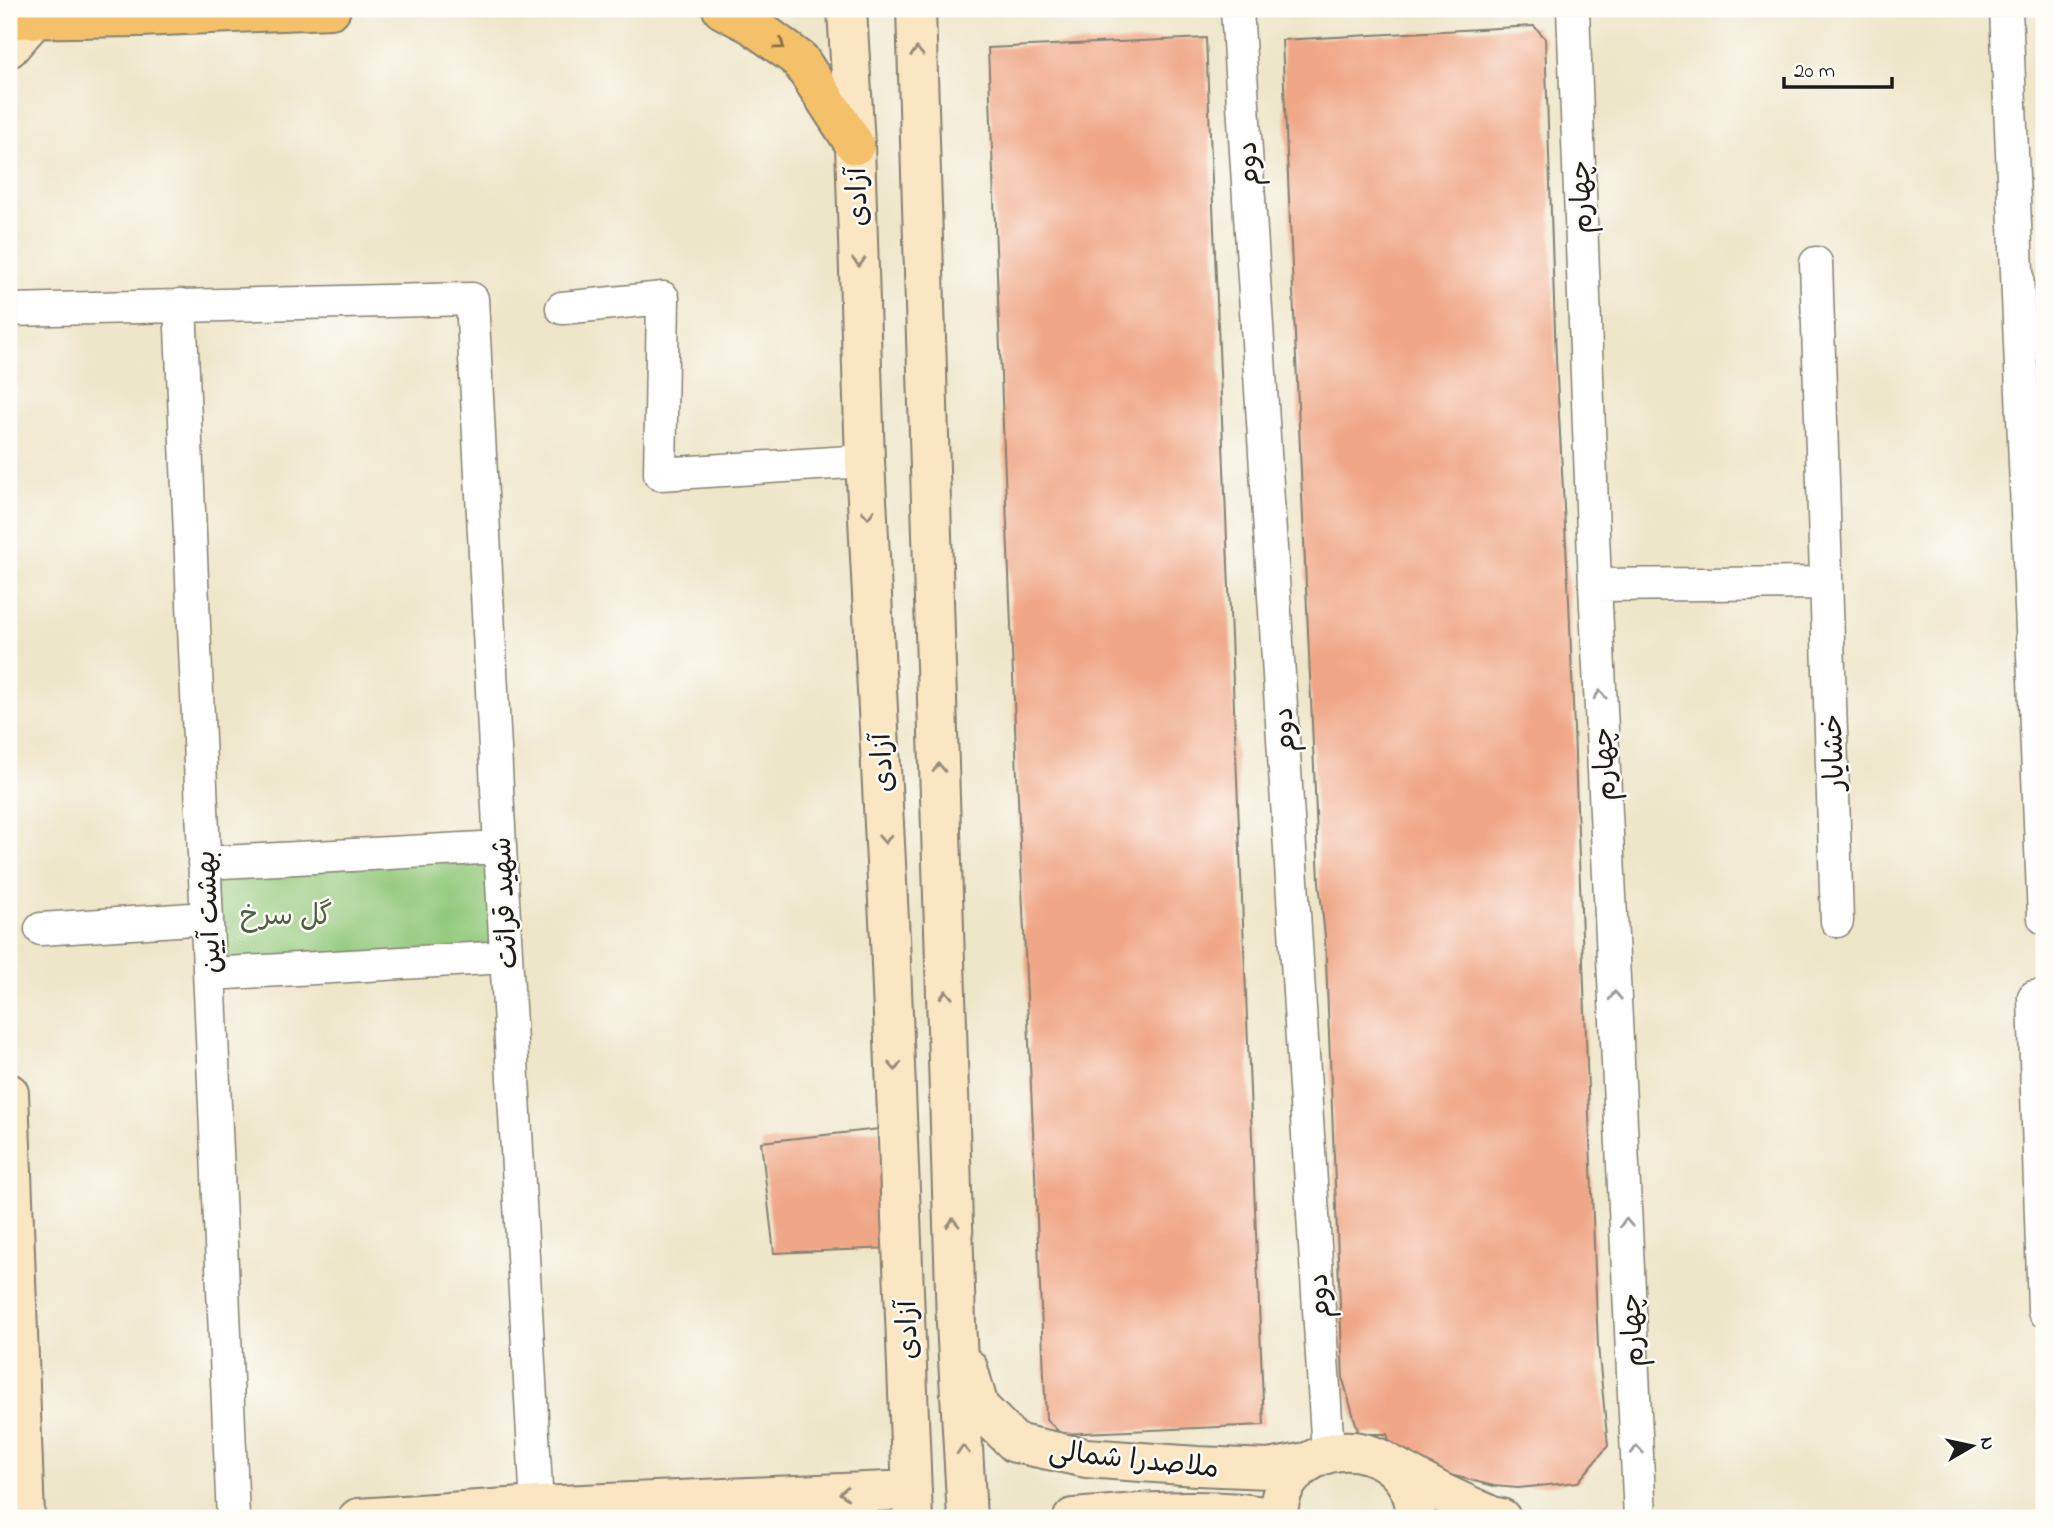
<svg xmlns="http://www.w3.org/2000/svg" width="2053" height="1527" viewBox="0 0 2053 1527" font-family="'Indie Flower','Playpen Sans Arabic',sans-serif">
	<rect width="100%" height="100%" fill="#fdfcf7"/>
	<filter id="ink" filterUnits="userSpaceOnUse"><feTurbulence type="fractalNoise" baseFrequency=".0143" numOctaves="2"/><feDisplacementMap in="SourceGraphic" scale="14" xChannelSelector="R" yChannelSelector="G"/><feConvolveMatrix kernelMatrix="1 2 1 2 8 2 1 2 1" color-interpolation-filters="sRGB"/></filter>
	<filter id="wash" filterUnits="userSpaceOnUse"><feTurbulence type="fractalNoise" baseFrequency=".00686" numOctaves="4" result="noise"/><feDisplacementMap in="SourceGraphic" scale="28" xChannelSelector="R" yChannelSelector="G"/><feGaussianBlur stdDeviation="1.57" result="paint"/><feColorMatrix in="noise" values="0 0 0 0 0 0 0 0 0 0 0 0 0 0 0 0 0 1.4 0 .05"/><feComposite in="paint" operator="in"/></filter>
	<g filter="url(#wash)">
		<rect width="100%" height="100%" fill="#eee6c9"/>
		<path fill="#93c97b" stroke="#58724c" stroke-width="2" d="M500,847L506,957L210,974L204,863Z"/>
		<g id="blocks">
			<path fill="#f0a787" d="M1534,26L1545,38L1556,359L1569,601L1598,1346L1608,1446L1578,1482L1518,1488L1494,1486L1450,1475L1403,1457L1391,1447L1387,1434H1359L1343,1380L1325,936L1319,882L1282,40Z
				M1206,38L1264,1425L1061,1434L1046,1419L1017,776L988,48Z
				M879,1129L892,1248L774,1253L761,1142Z"/>
		</g>
	</g>
	<g filter="url(#ink)">
		<use href="#blocks" fill-opacity="0" stroke="#858172" stroke-width="2"/>
		<g fill="none" stroke-linecap="round" stroke-linejoin="round">
			<defs>
				<path id="street" d="M1237,9L1328,1452
					M1573,9L1595,585L1640,1518
					M2006,9L2044,918
					M1816,263L1837,921
					M180,305L233,1518
					M562,308L663,298L660,474L865,461
					M9,310L472,299L500,847L537,1506
					M1595,585L1826,583
					M204,863L500,847
					M41,929L207,918
					M210,974L506,957
					M2034,997L2044,1311"/>
				<path id="secondary" d="M847,9L855,145L865,461L890,939L913,1518
					M916,9L956,1323L967,1518
					M9,48L35,18
					M9,1093L25,1518
					M968,1368L979,1407L1015,1443L1086,1458L1197,1466L1269,1469L1307,1462
					M1393,1466L1440,1492L1492,1516L1501,1518
					M358,1518L537,1506L912,1490
					M1073,1518C1139,1513 1209,1505 1275,1518
					M1277,1518C1279,1504 1281,1489 1291,1478C1332,1427 1415,1452 1416,1518"/>
				<path id="primary" d="M722,9L751,24L800,60L855,145
					M9,19L139,17L331,9"/>
			</defs>
			<use href="#street" stroke="#858172" stroke-width="35"/>
			<use href="#secondary" stroke="#858172" stroke-width="42"/>
			<use href="#primary" stroke="#858172" stroke-width="42"/>
			<use href="#street" stroke="#fff" stroke-width="32"/>
			<use href="#secondary" stroke="#fbe6c4" stroke-width="38"/>
			<use href="#primary" stroke="#f4c16b" stroke-width="38"/>
		</g>
		<defs><path id="oneway-chevron" d="M-2-3.5L2.5 0L-2 3.5" fill="none" stroke-width="1.6" stroke-linecap="round" stroke-linejoin="round" transform="scale(1.75)"/></defs>
		<use stroke="#886e44" href="#oneway-chevron" transform="translate(780 45) rotate(36)"/>
		<g stroke="#978b78">
			<use href="#oneway-chevron" transform="translate(917 52) rotate(-92)"/>
			<use href="#oneway-chevron" transform="translate(859 262) rotate(88)"/>
			<use href="#oneway-chevron" transform="translate(868 514) rotate(87)"/>
			<use href="#oneway-chevron" transform="translate(939 768) rotate(-92)"/>
			<use href="#oneway-chevron" transform="translate(885 839) rotate(87)"/>
			<use href="#oneway-chevron" transform="translate(946 995) rotate(-92)"/>
			<use href="#oneway-chevron" transform="translate(895 1066) rotate(88)"/>
			<use href="#oneway-chevron" transform="translate(953 1223) rotate(-92)"/>
			<use href="#oneway-chevron" transform="translate(963 1450) rotate(-93)"/>
			<use href="#oneway-chevron" transform="translate(844 1493) rotate(177)"/>
		</g>
		<g stroke="#999">
			<use href="#oneway-chevron" transform="translate(1600 695) rotate(-93)"/>
			<use href="#oneway-chevron" transform="translate(1615 996) rotate(-93)"/>
			<use href="#oneway-chevron" transform="translate(1626 1223) rotate(-93)"/>
			<use href="#oneway-chevron" transform="translate(1637 1450) rotate(-93)"/>
		</g>
	</g>
	<g text-anchor="middle" stroke-width="5" stroke-linejoin="round" paint-order="stroke">
		<g font-size="28" fill="#1c1c1c" stroke="#fdfcf7">
			<text transform="translate(1247 164) rotate(-94)" y="10">دوم</text>
			<text transform="translate(856 197) rotate(-92)" y="10">آزادی</text>
			<text transform="translate(1580 197) rotate(-92)" y="10">چهارم</text>
			<text transform="translate(1283 730) rotate(-94)" y="10">دوم</text>
			<text transform="translate(1832 752) rotate(-92)" y="10">خشایار</text>
			<text transform="translate(881 763) rotate(-93)" y="10">آزادی</text>
			<text transform="translate(1603 764) rotate(-93)" y="10">چهارم</text>
			<text transform="translate(503 903) rotate(-93)" y="10">شهید قرائت</text>
			<text transform="translate(207 912) rotate(-93)" y="10">بهشت آیین</text>
			<text transform="translate(1318 1296) rotate(-94)" y="10">دوم</text>
			<text transform="translate(906 1330) rotate(-92)" y="10">آزادی</text>
			<text transform="translate(1631 1330) rotate(-93)" y="10">چهارم</text>
			<text transform="translate(1134 1458) rotate(6)" y="10">ملاصدرا شمالی</text>
		</g>
		<g font-size="28" fill="#4c6142" stroke="#fdfcf7">
			<text x="286" y="924">گل سرخ</text>
		</g>
	</g>
	<rect width="2053" height="1527" fill="none" stroke="#fdfcf7" stroke-width="35"/>
	<g transform="translate(1972 1446) rotate(81)" stroke="#fdfcf7" stroke-width="5" paint-order="stroke">
	<path d="M0-5L12 26L0 18L-12 26Z" fill="#1c1c1c"/>
	<text y="-10" font-size="19" font-weight="bold" text-anchor="middle" fill="#1c1c1c">N</text>
	</g>
	<path d="M1784 77v10h108v-10" fill="none" stroke="#1c1c1c" stroke-width="3.5"/>
	<text x="1794" y="77" font-size="21" fill="#1c1c1c" stroke="#fdfcf7" stroke-width="5" paint-order="stroke">20 m</text>
</svg>
